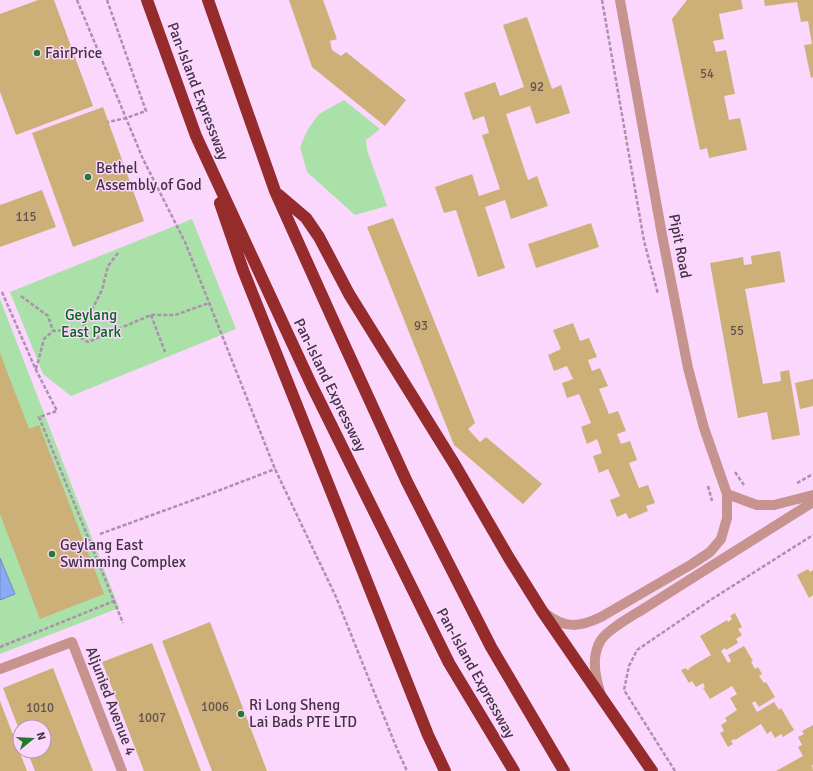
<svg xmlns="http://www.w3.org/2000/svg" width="813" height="771" viewBox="0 0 813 771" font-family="Signika,sans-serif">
	<rect width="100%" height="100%" fill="#fbd7fd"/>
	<path fill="#a9e1a8" d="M344,100L380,129L366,140L367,150L387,206L355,215L307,172L300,147L308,129L319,114Z
		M192,219L236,329L71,396L43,374L10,292Z
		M0,299L119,608L0,654Z"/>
	<path fill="#89abf5" stroke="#7487c0" d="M0,558L15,594L0,600Z"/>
	<path fill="#ccb078" d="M38,0H54L93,106L16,135L0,92V14Z
		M289,0H323L337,39L330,41L332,50L341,56L346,52L406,100L385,126L312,67Z
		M687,0H741L743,9L719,14L724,39L713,41L716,52L726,50L735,94L724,96L729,120L740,118L747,150L709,158L707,148L700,150L672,19Z
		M764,0H813V77L811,78L804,45L812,44L808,21L801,22L797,2L765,6Z
		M527,17L552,89L561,85L570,113L536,124L530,106L506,114L528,180L537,176L548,206L511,219L505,200L485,207L505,268L478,277L456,210L444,213L435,187L472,174L479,196L500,189L482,135L489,133L484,116L473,120L464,93L495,82L500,96L524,87L503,25Z
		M103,107L144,221L73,247L32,133Z
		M42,190L56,227L0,247V205Z
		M393,218L475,423L468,429L480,442L486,437L542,484L523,504L454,445L367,227Z
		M591,223L599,247L536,268L528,244Z
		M780,251L785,282L745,289L763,384L781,381L780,372L789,370L800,435L772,440L767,412L738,418L710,263L743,257L744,265L752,264L751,256Z
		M573,323L580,341L589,338L597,357L588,360L592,371L600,368L608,386L599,389L609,414L618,411L626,431L617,434L621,444L630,441L637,460L629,463L639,488L648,485L655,503L646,506L648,511L629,519L626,513L617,517L610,500L620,496L608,469L599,473L593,456L602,453L597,439L587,444L581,427L591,423L579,394L567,398L562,383L573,379L567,366L554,371L548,355L561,349L553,330Z
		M0,353L29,429L39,425L104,594L40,619L0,514Z
		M813,379V406L800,409L795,383Z
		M808,569L810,572L813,570V595L809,598L797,575Z
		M735,613L742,627L738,629L742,635L736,639L738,643L726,650L725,648L721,651L728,663L731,661L728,655L744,646L753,661L751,662L755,669L758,667L762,674L759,676L764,683L766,682L775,697L759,707L755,701L752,703L757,712L774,702L779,710L781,708L794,730L783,737L781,734L775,738L771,731L767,734L761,724L735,740L734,739L731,741L733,744L728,747L720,733L724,731L721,725L727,721L725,718L737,710L730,698L737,694L732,686L710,699L703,688L705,687L703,683L696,687L692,681L689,683L681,670L686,668L687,670L690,669L689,668L711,655L700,636L727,620L728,622L732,619L730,616Z
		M210,622L267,771H212L162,641Z
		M152,643L201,771H144L102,662Z
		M53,668L93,771H35L27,751H44V727H20V732L3,688Z
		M0,701L27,771H0Z
		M813,725V765H812L813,771H776L803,756L798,747L802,745L798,737L804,734L802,731Z"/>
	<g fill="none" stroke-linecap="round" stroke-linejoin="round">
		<path stroke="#ac90ae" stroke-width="2.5" stroke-dasharray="4 2" stroke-linecap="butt" d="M77,0L143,159L185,242L275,469L336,597L397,749L407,771
			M107,0L146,111L126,118L108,122
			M602,0L644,241L658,294
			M2,292L36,370L57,411L39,417L123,623
			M21,296L48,316L53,331
			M151,315L165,352
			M78,337L102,290L108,266L118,253
			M36,369L44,339L53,331L66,330L88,342L151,315H175L209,303
			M735,472L744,485
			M797,483L813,474
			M708,486L712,501
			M100,534L215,492L275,469
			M0,647L114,601
			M675,771L624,690L629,666L637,650L712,599L813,535"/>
		<path stroke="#c7938e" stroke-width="10" d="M727,494L757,505H774L813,495
			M546,614C565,629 580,627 601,617L692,564L710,552L721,539L727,518V494L704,428L688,368L662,235L620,0
			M0,669L72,642L122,771
			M600,692C595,675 591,656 601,640C609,628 636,614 648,606C703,571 758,537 813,502"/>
		<path stroke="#962b2c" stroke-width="12" d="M147,0L196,136L312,386L449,663L514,771
			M208,0L275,191L333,320L407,482L491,647L564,771
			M279,195L306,218L319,237L349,294L455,465L509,558L542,611L652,771
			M220,203L243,270L428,735L445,771"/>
	</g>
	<g fill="#217b2a" stroke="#fbd7fd" stroke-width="1.5">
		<circle cx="37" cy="53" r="4"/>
		<circle cx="88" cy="177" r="4"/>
		<circle cx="52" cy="554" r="4"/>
		<circle cx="241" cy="714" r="4"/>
	</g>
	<g text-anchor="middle" stroke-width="3" stroke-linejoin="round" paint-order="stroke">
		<g font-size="13" fill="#655252">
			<text x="707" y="78">54</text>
			<text x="537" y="91">92</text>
			<text x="26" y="221">115</text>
			<text x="421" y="330">93</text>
			<text x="737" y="335">55</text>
			<text x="215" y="711">1006</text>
			<text x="40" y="712">1010</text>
			<text x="152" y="722">1007</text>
		</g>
		<g font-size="15" fill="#433245" stroke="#fbd7fd" text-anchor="start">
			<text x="45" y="58">FairPrice</text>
			<text x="96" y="173">Bethel<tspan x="96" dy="17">Assembly of God</tspan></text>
			<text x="60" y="550">Geylang East<tspan x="60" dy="17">Swimming Complex</tspan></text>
			<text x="249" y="710">Ri Long Sheng<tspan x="249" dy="17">Lai Bads PTE LTD</tspan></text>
		</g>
		<g font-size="15" fill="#433245" stroke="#fbd7fd">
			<text transform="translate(198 91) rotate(69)" y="5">Pan-Island Expressway</text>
			<text transform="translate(680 246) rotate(79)" y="5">Pipit Road</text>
			<text transform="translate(330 385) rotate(64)" y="5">Pan-Island Expressway</text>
			<text transform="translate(476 673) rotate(61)" y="5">Pan-Island Expressway</text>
			<text transform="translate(111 701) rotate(69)" y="5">Aljunied Avenue 4</text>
		</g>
		<g font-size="15" fill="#066516" stroke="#fbd7fd">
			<text x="91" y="320">Geylang<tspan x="91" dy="17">East Park</tspan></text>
		</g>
	</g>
	<g transform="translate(32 739) rotate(72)"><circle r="19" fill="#fbd7fd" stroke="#b195b3"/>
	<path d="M0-3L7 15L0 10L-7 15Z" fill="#217b2a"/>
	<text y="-6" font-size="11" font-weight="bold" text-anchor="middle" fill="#433245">N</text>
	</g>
</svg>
